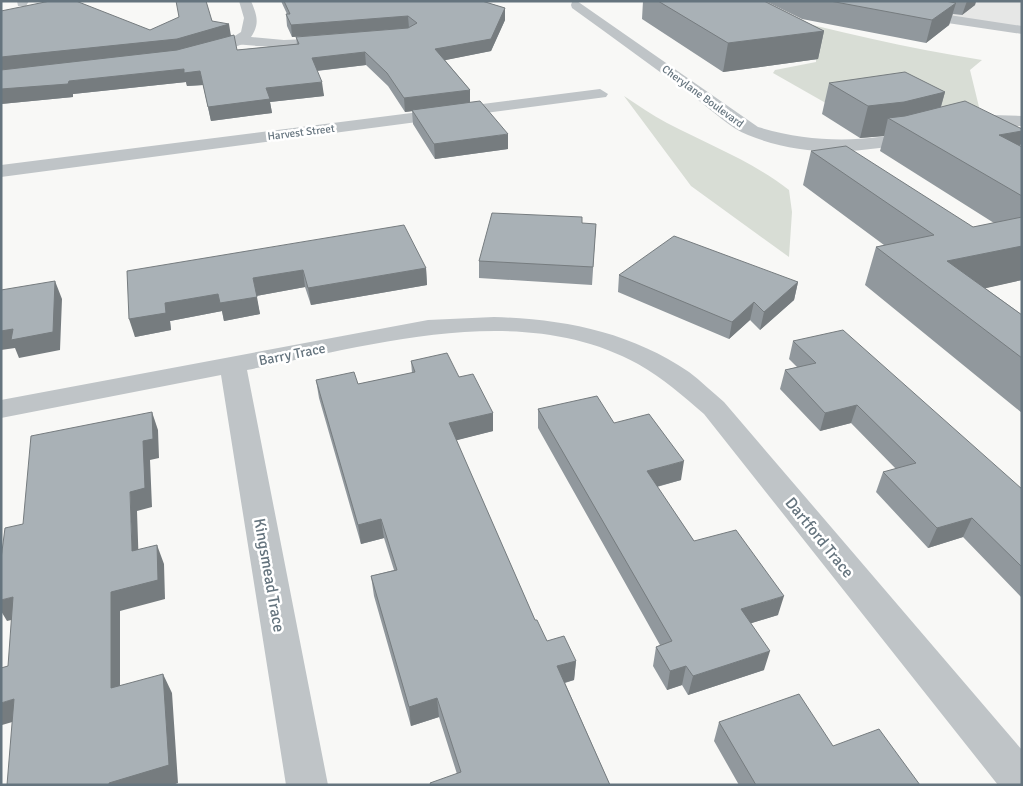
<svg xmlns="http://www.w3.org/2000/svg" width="1023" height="786" viewBox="0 0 1023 786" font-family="Signika,sans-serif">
	<rect width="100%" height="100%" fill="#f8f8f6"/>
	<path fill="#e6e7e6" d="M888,1H1022V33Z"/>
	<path fill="#d8ddd5" d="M719,1C806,24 893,46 982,60L970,70L979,107L962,109L904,102L831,106L773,73L775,70L816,62V59L753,18Z
		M624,96C638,105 652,115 667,123C709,145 752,161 789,190L792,212L789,257L691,186Z"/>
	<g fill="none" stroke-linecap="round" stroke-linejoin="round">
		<path fill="#bfc4c7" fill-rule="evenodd" d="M17,1H29L26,6H18Z
			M239,1H251C257,15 260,24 251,37L284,40L333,38L340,42C332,52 273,47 259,46C253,46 245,44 240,45C226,50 210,60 195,56L193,53L195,50L227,41L241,32L244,18Z
			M577,1L758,127C812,143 863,143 917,130L923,131L926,135L923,139C866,154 804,158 748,135C730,128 713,111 698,100C656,69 614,38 572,8L571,5L572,2Z
			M882,1H901L936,13L1022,26V34L934,21Z
			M600,89L608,94L606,97L1,177V165Z
			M991,115L1022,116V126L966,127L960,126L957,122L960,118Z
			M494,317C564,319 630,332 689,372C701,381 712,392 724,402L1022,750V785H998L704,414C683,396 663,378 638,364C520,299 370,346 247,370L328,785H286L221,375L1,418V400L428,320Z"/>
	</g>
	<path fill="#91989d" d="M281,1H482L505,8V20L491,51L445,60L470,90V103L508,149L435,159L413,124L412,111L405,112L388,86L366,65L317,71L324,96L270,102L272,113L211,121L203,85L187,86L186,82L73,94V97L1,104V11L150,30L212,21L231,35L237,50L297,44L296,37L310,36L292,37L287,26L286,14H287Z
		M643,1H764L824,31L818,59L723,72L642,19Z
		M765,1H976L975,5L962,15L953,14L949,25L926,43L802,19Z
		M829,83L945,92L941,107L1022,129V141L1020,146L1022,147V280L985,288L1022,315V413L865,285L876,247L884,245L803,185L811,151L973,227L994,223L880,151L884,136L860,138L822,114Z
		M596,224L592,285L479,278V261Z
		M426,268L427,285L311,305L305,287L256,296L260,314L224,321L222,311L170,321L171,330L135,337L127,271Z
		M619,275L798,282L794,300L760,330L750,320L729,339L618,292Z
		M793,341L1022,489V598L963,537L928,548L876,492L883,472L896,469L851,423L820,431L780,389L785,370L797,367L789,359Z
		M411,361L459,377L493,413V431L456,440L535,620L547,641L576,661L574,680L565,683L610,785L457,774L439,717L411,726L374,596L371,576L394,570L384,538L361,544L319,398L316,380L358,384L412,373Z
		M538,409L614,423L681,480L657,487L694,541L778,615L751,623L764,670L688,695L682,685L667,690L653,666L656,647L660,645L538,428Z
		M719,722L833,746L920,785H739L714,741Z"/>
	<path fill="#767c7f" d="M967,1H976L975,5L962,15Z
		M956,3L949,25L926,43L932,20Z
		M505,8V20L491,51L436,62L435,49Z
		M408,16L409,28L292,37L291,25Z
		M229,24L231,36L180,51L1,70V57Z
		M824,31L818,59L723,72L728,43Z
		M365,52L366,65L314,71L312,58Z
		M184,69L200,71L203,85L187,86L186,82L73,94V97L1,104V89L69,81Z
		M322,82L324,96L270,102L272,113L211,121L208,107L266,88Z
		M470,90V104L405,112L404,98Z
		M945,92L936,123L888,118L884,136L860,138L868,106Z
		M1022,131V141L1013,164L999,135Z
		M508,134V149L435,159L434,144Z
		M1022,246V280L942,298L947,261Z
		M426,268L427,285L311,305L308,288Z
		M303,270L305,287L256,296L253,278Z
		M55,281L62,299L60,350L19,358L15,348L1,350V331Z
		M798,282L794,300L760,330L764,312Z
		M218,294L257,297L260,314L224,321L222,311L170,321L171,330L135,337L129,319L165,303Z
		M754,302L750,320L729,339L732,322Z
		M857,405L851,423L820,431L825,413Z
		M152,412L158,430L159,458L150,460L152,507L137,511L139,570L132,551L130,492L143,441Z
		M493,413V431L450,442L449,423Z
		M684,461L681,480L644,490L647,471Z
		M972,518L963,537L928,548L937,528Z
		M381,519L384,538L361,544L358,525Z
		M157,545L164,564L165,599L120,611V707L111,688V592Z
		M784,596L778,615L736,628L741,609Z
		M13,597L24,617L7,621L1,611V600Z
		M770,651L764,670L688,695L693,676Z
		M576,661L574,680L556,685L557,666Z
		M686,666L682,685L667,690L670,671Z
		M163,674L172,693L178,783L173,785H109V783Z
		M437,698L439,717L411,726L409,707Z
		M14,699L26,718L2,725L1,724V703Z"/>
	<path fill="#a9b1b6" stroke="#767c7f" d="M50,1H76L150,30L179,17L176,1H206L212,21L229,24L177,39L1,57V11Z
		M284,1H482L505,8L491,39L435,49L470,90L404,98L387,73L365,52L312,58L322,82L266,88L270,99L208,107L200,71L184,73V69L69,81L68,84L1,89V70L177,50L234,35L237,50L299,44L296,37L408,28L417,23L408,16L291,25L286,14H290Z
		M658,1H764L824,31L728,43Z
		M830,1H945L956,3L932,20Z
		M905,72L945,92L904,102L868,106L829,83Z
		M480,101L508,134L434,144L412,110Z
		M965,101L1022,129V131L999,135L1022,147V196L888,118L905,116Z
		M846,146L973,227L1022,217V246L947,261L1022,315V358L876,247L934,235L811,151Z
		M492,213L582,217V223L596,224L593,267L479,261Z
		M404,225L426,268L308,288L303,270L253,278L257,297L220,303L218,294L165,303L166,313L129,319L127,271Z
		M674,236L798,282L764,312L754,302L732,322L619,275Z
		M55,281L53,332L11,340L13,329L1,331V290Z
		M843,330L1022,489V567L972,518L937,528L883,472L916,463L857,405L825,413L785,370L816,363L793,341Z
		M447,353L459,377L473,374L493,413L449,423L535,620H537L547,641L564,636L576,661L557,666L610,785H431L430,783L461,772L437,698L409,707L371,576L397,570L381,519L358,525L316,380L354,372L358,384L415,372L411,361Z
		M597,396L614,423L649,414L684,461L647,471L694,541L736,530L784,596L741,609L770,651L693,676L686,666L670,671L656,647L672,641L538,409Z
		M152,412L153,439L143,441L145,488L130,492L132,551L157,545L158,580L111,592V688L163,674L169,765L109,783V785H7L14,699L1,703V668L8,666L13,597L1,600V559L5,528L23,524L31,436Z
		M799,694L833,746L879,729L920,785H756L719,722Z"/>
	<g text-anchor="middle" stroke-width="5" stroke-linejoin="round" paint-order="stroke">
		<g font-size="11" fill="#65747e" stroke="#fff">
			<text transform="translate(703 96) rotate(36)" y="4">Cherylane Boulevard</text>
			<text transform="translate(301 132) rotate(-7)" y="4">Harvest Street</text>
		</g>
		<g font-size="14" fill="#65747e" stroke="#fff">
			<text transform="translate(292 354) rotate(-11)" y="5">Barry Trace</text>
		</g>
		<g font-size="16" fill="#65747e" stroke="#fff">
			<text transform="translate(820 537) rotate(51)" y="6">Dartford Trace</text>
			<text transform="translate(270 575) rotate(80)" y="6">Kingsmead Trace</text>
		</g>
	</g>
	<rect width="1023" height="786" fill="none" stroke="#65747e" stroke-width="5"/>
</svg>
